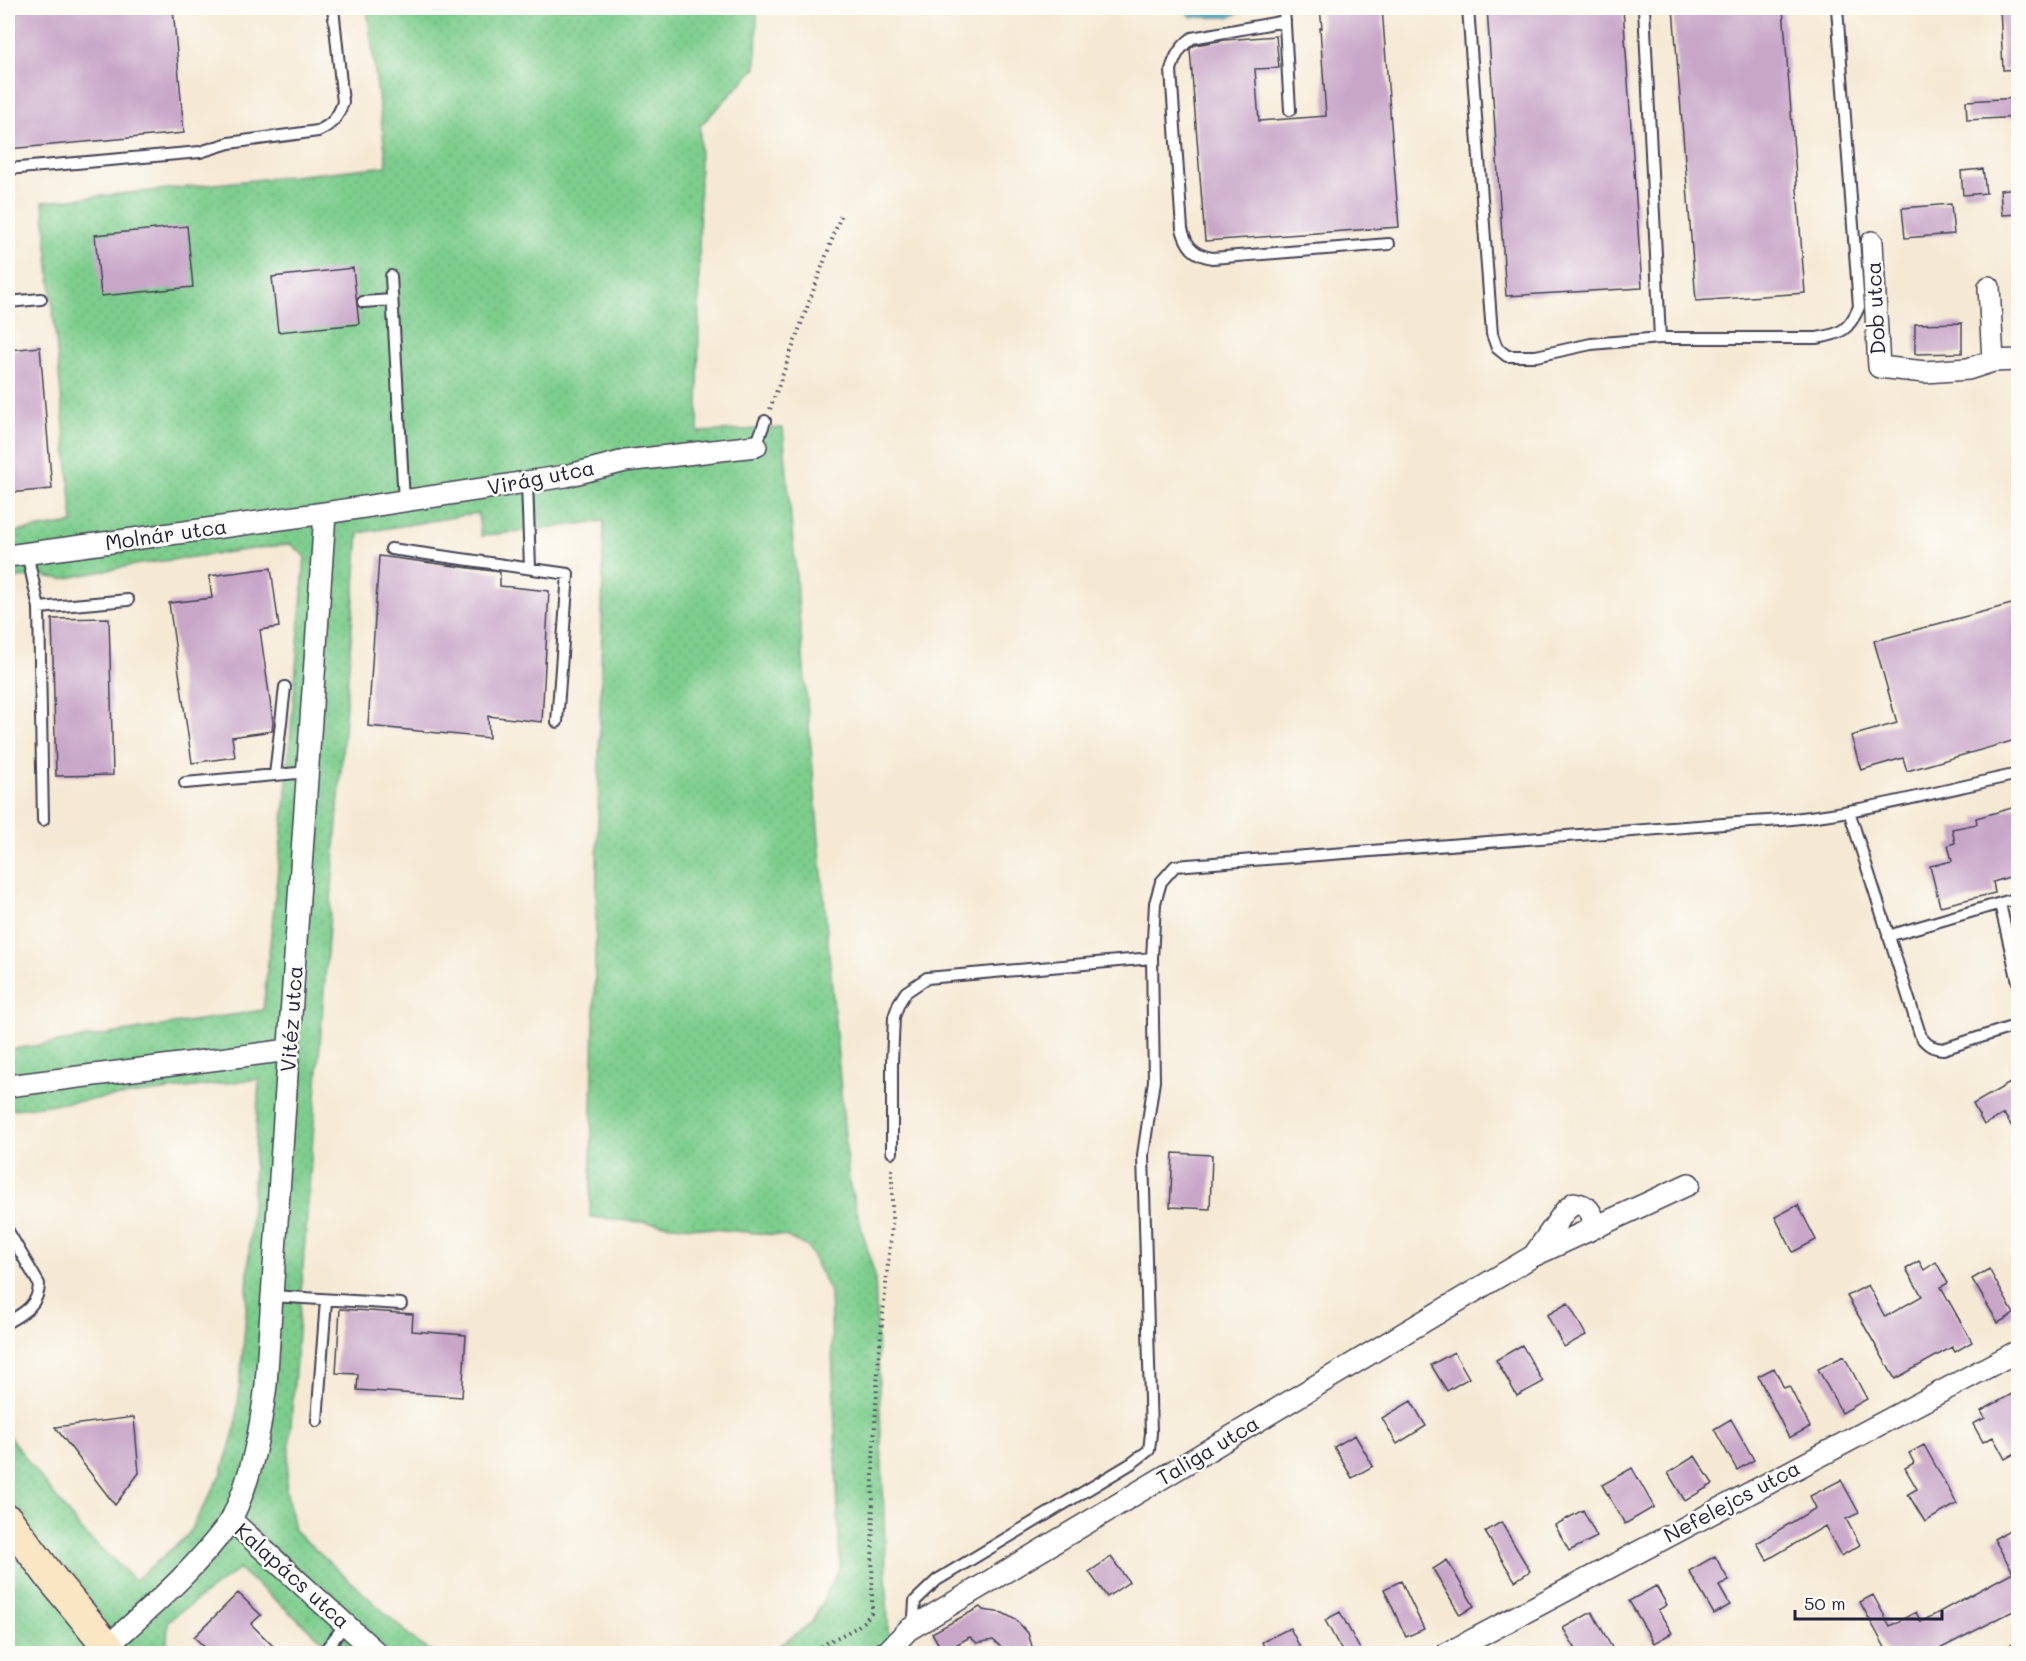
<svg xmlns="http://www.w3.org/2000/svg" width="2026" height="1661" viewBox="0 0 2026 1661" font-family="Mali,sans-serif">
	<defs>
		<pattern id="green-dots" width="8" height="8" patternUnits="userSpaceOnUse" patternTransform="scale(1.5)"><rect width="8" height="8" fill="#7dcd8d"/><path d="M2 2h.1M6 6h.1" fill="none" stroke="#6cb07b" stroke-width="1.8" stroke-linecap="round"/></pattern>
		<pattern id="water-waves" width="16" height="10" patternUnits="userSpaceOnUse" patternTransform="scale(1.5)"><rect width="16" height="10" fill="#53bbd0"/><path d="M0 5q4-4 8 0t8 0" fill="none" stroke="#4498aa"/></pattern>
	</defs>
	<rect width="100%" height="100%" fill="#fdfcf7"/>
	<filter id="ink" filterUnits="userSpaceOnUse"><feTurbulence type="fractalNoise" baseFrequency=".0167" numOctaves="2"/><feDisplacementMap in="SourceGraphic" scale="12" xChannelSelector="R" yChannelSelector="G"/><feConvolveMatrix kernelMatrix="1 2 1 2 8 2 1 2 1" color-interpolation-filters="sRGB"/></filter>
	<filter id="wash" filterUnits="userSpaceOnUse"><feTurbulence type="fractalNoise" baseFrequency=".008" numOctaves="4" result="noise"/><feDisplacementMap in="SourceGraphic" scale="24" xChannelSelector="R" yChannelSelector="G"/><feGaussianBlur stdDeviation="1.35" result="paint"/><feColorMatrix in="noise" values="0 0 0 0 0 0 0 0 0 0 0 0 0 0 0 0 0 1.4 0 .05"/><feComposite in="paint" operator="in"/></filter>
	<g filter="url(#wash)">
		<rect width="100%" height="100%" fill="#f5e9d4"/>
		<path fill="url(#green-dots)" stroke="#507864" stroke-width="1.5" d="M367,8H757L756,68L700,126L698,432L783,428L849,1183L875,1276L889,1653H770L812,1622L840,1568L830,1292L808,1247L785,1236L590,1217L604,521L481,536L478,513L359,533L286,1489L294,1530L419,1644L435,1653H337L239,1569L168,1621L167,1645L175,1653H8V1435L81,1530L135,1580L187,1536L221,1475L236,1425L245,1327L259,1079L8,1110V1050L263,1010L286,793L305,556L290,544L134,565L63,579L42,576L8,579V533L73,523L43,202L387,166Z"/>
		<path fill="url(#water-waves)" stroke="#3a6e86" stroke-width="1.5" d="M1182,8H1247L1230,17H1192Z"/>
		<g id="blocks">
			<path fill="#c7a6c8" d="M8,8H173L184,133L8,149Z
				M1320,8H1382L1399,227L1205,241L1190,49L1195,45L1225,40L1276,36L1279,68L1255,69L1259,121L1326,116L1320,28H1322Z
				M1487,8H1623L1642,288L1506,296Z
				M1673,8H1783L1805,293L1696,301Z
				M2000,8H2019V69L2003,70Z
				M2019,98V117L1967,120L1966,101Z
				M1983,169L1986,193L1963,195L1961,171Z
				M2019,188V214L2002,215L2000,190Z
				M1951,204L1954,234L1905,238L1902,208Z
				M187,226L193,287L101,296L95,235Z
				M353,268L359,324L278,332L272,277Z
				M1962,323V353L1915,354V324Z
				M40,347L52,489L8,493V350Z
				M379,556L500,572V586L549,591L542,722L488,716L489,738L368,726Z
				M271,568L279,627L260,630L273,722L272,731L232,737L235,757L192,763L169,603L212,598L209,576Z
				M2019,602V739L1907,771L1903,758L1861,770L1851,736L1897,723L1874,641Z
				M109,618L113,775L56,776L52,619Z
				M2019,806V874L1993,882L1995,893L1940,906L1930,866L1952,861L1948,845L1955,843L1952,829L1977,824L1976,818Z
				M2010,1083L2019,1098V1138L2004,1114L1984,1125L1973,1104Z
				M1173,1153L1212,1155L1210,1209L1170,1207Z
				M1798,1205L1816,1240L1793,1252L1775,1217Z
				M1919,1261L1924,1270L1936,1262L1948,1283L1941,1287L1972,1342L1955,1352L1952,1347L1895,1379L1847,1296L1868,1285L1885,1317L1922,1296L1906,1269Z
				M1989,1269L2014,1314L1998,1323L1972,1279Z
				M1568,1303L1586,1335L1564,1347L1547,1315Z
				M340,1309L413,1314L412,1331L466,1335L462,1397L357,1390L358,1374L336,1373Z
				M1522,1345L1543,1382L1517,1396L1496,1360Z
				M1454,1352L1469,1378L1447,1391L1431,1365Z
				M1844,1356L1867,1399L1842,1413L1818,1369Z
				M1774,1368L1784,1388L1789,1386L1810,1427L1789,1438L1758,1376Z
				M2019,1390V1451L2005,1459L1993,1437L1983,1442L1973,1424L1985,1418L1981,1411Z
				M1411,1401L1426,1426L1397,1444L1382,1418Z
				M134,1417L139,1473L115,1505L55,1427Z
				M1731,1419L1754,1460L1737,1470L1714,1429Z
				M1355,1435L1373,1466L1352,1478L1334,1447Z
				M1924,1445L1957,1504L1925,1522L1908,1494L1917,1489L1905,1468L1914,1463L1909,1453Z
				M1695,1456L1713,1484L1685,1501L1668,1473Z
				M1632,1468L1654,1507L1625,1524L1602,1485Z
				M1841,1480L1859,1513L1846,1519L1860,1545L1841,1556L1825,1526L1767,1560L1757,1543L1816,1508L1810,1496Z
				M1583,1510L1597,1537L1569,1551L1555,1525Z
				M1501,1522L1530,1571L1515,1581L1485,1532Z
				M2011,1529L2019,1542V1608L1932,1653H1888L1860,1602L1873,1595L1890,1626L1916,1612L1921,1622L2013,1572L1994,1539Z
				M1715,1556L1729,1581L1719,1586L1730,1605L1714,1614L1689,1571Z
				M1111,1557L1129,1582L1107,1597L1089,1572Z
				M1447,1560L1474,1606L1460,1615L1433,1569Z
				M1401,1581L1424,1629L1406,1637L1384,1589Z
				M1656,1586L1667,1605L1658,1610L1672,1633L1654,1643L1629,1601Z
				M238,1593L261,1615L251,1624L273,1646L268,1648L267,1653H211L194,1637Z
				M980,1607L983,1610L1003,1613L1016,1620L1028,1633L1034,1653H1005L1001,1647L993,1640L977,1643L970,1637L943,1652L932,1633Z
				M1340,1612L1362,1653H1343L1325,1620Z
				M1592,1612L1615,1653H1578L1563,1628Z
				M1290,1628L1303,1653H1267L1262,1642Z"/>
		</g>
	</g>
	<g filter="url(#ink)">
		<use href="#blocks" fill-opacity="0" stroke="#424052" stroke-width="1.5"/>
		<g fill="none" stroke-linecap="round" stroke-linejoin="round">
			<defs>
				<path id="lane" d="M1284,8L1290,110
					M1468,8L1492,334L1497,348L1507,356H1536L1591,344L1660,338H1817C1841,334 1849,330 1859,307L1837,8
					M1644,8L1660,338
					M1285,21L1192,38C1180,47 1175,56 1171,70L1182,229C1187,247 1194,255 1212,258L1389,244
					M8,169L200,152L229,143L318,131C333,124 338,117 343,102L333,8
					M391,276L404,501
					M8,302L41,299
					M363,302L392,300
					M756,446L765,421
					M527,482L530,568
					M391,549L568,574L557,722
					M27,553L39,608L43,820
					M39,608L128,600
					M275,775L285,687
					M185,783L309,772
					M1849,811L1921,1037C1928,1046 1933,1048 1943,1049L2018,1025
					M2000,904L2018,982
					M1888,936L2018,898
					M892,1152V1062L894,1017L899,1003L906,992L927,978L1152,958
					M8,1231L39,1284C39,1304 24,1313 8,1322
					M272,1296L401,1304
					M317,1421L326,1300
					M909,1627L914,1617L915,1601L937,1580L1132,1463L1149,1450L1151,1433L1143,1155L1154,1081L1152,958L1155,903L1161,882L1175,866L1750,822C1841,819 1930,793 2018,774
					M274,1653L275,1654
					M322,1654L345,1625"/>
				<path id="street" d="M1872,242L1879,367L1925,372L1968,369L1993,361L2018,360
					M1989,287L1993,361
					M8,556L325,513L566,476L625,461L756,446
					M8,1086L289,1050
					M1534,1255L1565,1211L1574,1203C1586,1205 1590,1209 1594,1220L1588,1231
					M231,1520C252,1477 260,1432 266,1385L325,513
					M99,1654C146,1611 194,1572 231,1520L378,1654
					M881,1654L887,1652L908,1630L1533,1256L1689,1184
					M1446,1654L2018,1351
					M2017,1654L2018,1653"/>
				<path id="secondary" d="M8,1520L53,1580L114,1654"/>
			</defs>
			<use href="#lane" stroke="#424052" stroke-width="14"/>
			<use href="#street" stroke="#424052" stroke-width="24"/>
			<use href="#secondary" stroke="#424052" stroke-width="33"/>
			<path stroke="#424052" stroke-width="4" stroke-dasharray="1.5 4.5" stroke-linecap="butt" d="M770,409L841,215
				M812,1654C830,1636 857,1634 872,1612L873,1459L879,1353L892,1225V1165"/>
			<use href="#lane" stroke="#fff" stroke-width="10"/>
			<use href="#street" stroke="#fff" stroke-width="21"/>
			<use href="#secondary" stroke="#fbe6c4" stroke-width="30"/>
		</g>
	</g>
	<g text-anchor="middle" stroke-width="5" stroke-linejoin="round" paint-order="stroke">
		<g font-size="21" fill="#22223b" stroke="#fdfcf7">
			<text transform="translate(1876 308) rotate(-93)" y="7">Dob utca</text>
			<text transform="translate(541 478) rotate(-11)" y="7">Virág utca</text>
			<text transform="translate(166 535) rotate(-8)" y="7">Molnár utca</text>
			<text transform="translate(292 1019) rotate(-86)" y="7">Vitéz utca</text>
			<text transform="translate(1208 1451) rotate(-31)" y="7">Taliga utca</text>
			<text transform="translate(1732 1502) rotate(-28)" y="7">Nefelejcs utca</text>
			<text transform="translate(292 1576) rotate(42)" y="7">Kalapács utca</text>
		</g>
	</g>
	<rect width="2026" height="1661" fill="none" stroke="#fdfcf7" stroke-width="30"/>
	<path d="M1795 1610v9h147v-9" fill="none" stroke="#22223b" stroke-width="3"/>
	<text x="1804" y="1610" font-size="18" fill="#22223b" stroke="#fdfcf7" stroke-width="4.5" paint-order="stroke">50 m</text>
</svg>
